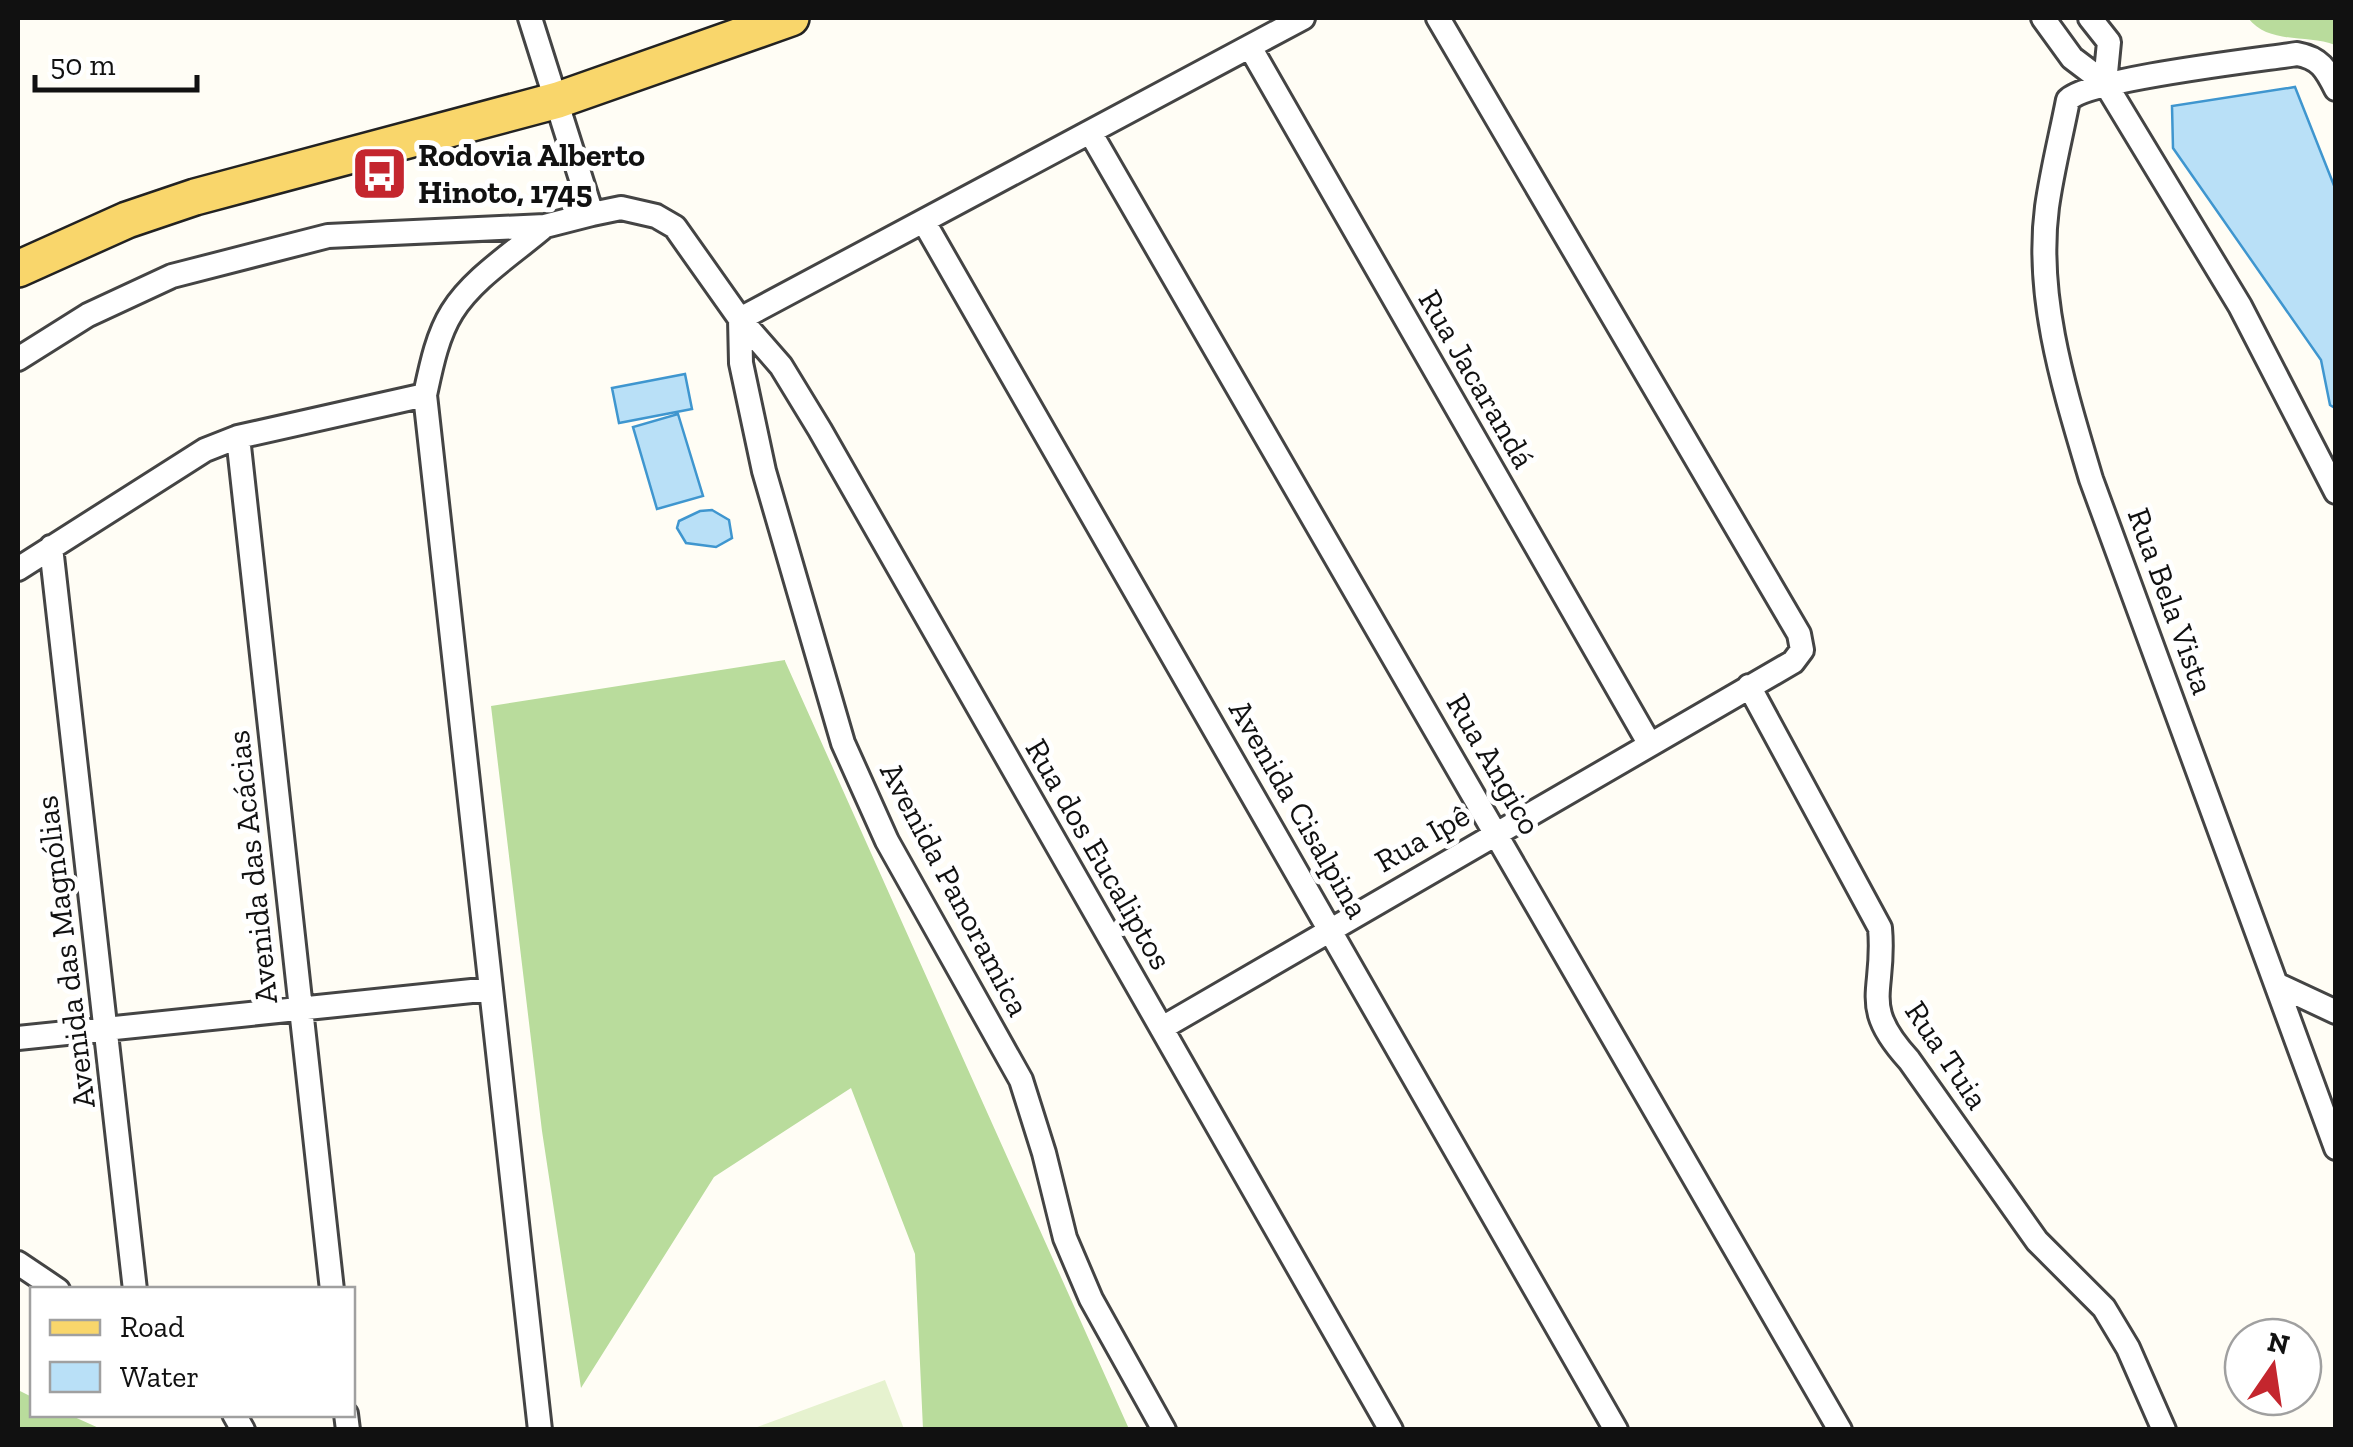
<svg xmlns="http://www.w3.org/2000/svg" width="2353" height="1447" viewBox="0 0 2353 1447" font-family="'Zilla Slab',serif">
	<rect width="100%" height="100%" fill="#fffdf5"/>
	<path fill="#b9dc9c" d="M2248,18H2335V45C2307,34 2269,45 2248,18Z
		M785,660V661L1129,1429H923L915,1254L851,1088L714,1177L581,1388L542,1131L491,706Z
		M18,1390L32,1397V1414L70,1415L101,1429H18Z"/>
	<path fill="#e6f2cf" d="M885,1380L904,1429H752Z"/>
	<path fill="#b9e0f7" stroke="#3f96cf" stroke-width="2.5" d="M2295,87L2335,188V408L2330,405L2321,360L2173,148L2172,106Z
		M685,374L692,409L619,423L612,388Z
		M678,414L703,496L657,509L633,427Z
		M712,510L729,520L732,538L716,547L686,543L677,528L679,521L700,511Z"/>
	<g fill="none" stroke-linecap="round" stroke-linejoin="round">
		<defs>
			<path id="street" d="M1303,18L740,319L781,366L820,430L1391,1430
				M2043,18L2072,58L2105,83L2240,306L2336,492
				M2090,18L2109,42L2105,83
				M1250,47L1649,743
				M2336,89C2326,69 2320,58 2297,54C2257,60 2088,79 2068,100C2061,136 2052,171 2047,207C2035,299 2065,391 2091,479L2336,1148
				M1090,132L1840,1430
				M592,214L621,208L656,216L675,227L740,319L741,363L764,471L843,743L887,841L1021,1080L1044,1153L1065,1238L1091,1299L1164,1430
				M924,222L1616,1430
				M18,359L88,315L172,276L328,236L545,226L592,214L530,18
				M238,437L332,1290
				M51,547L135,1290
				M18,569L205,450L238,437L425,395
				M1749,686L1880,928C1886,993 1858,1004 1909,1060L2037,1241L2104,1308L2128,1348L2164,1430
				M2276,984L2336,1012
				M1162,1028L1793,662L1802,650L1799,634L1438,18
				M18,1038L491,989
				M18,1263L58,1290
				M234,1414L243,1430
				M346,1414L348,1430
				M540,1430L425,395C431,367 437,336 452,312C473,278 515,252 545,226"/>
			<path id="primary" d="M18,269L127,220L195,197L558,100L791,18"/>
		</defs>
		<use href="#street" stroke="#444" stroke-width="28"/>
		<use href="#primary" stroke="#222" stroke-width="40"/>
		<use href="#street" stroke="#fff" stroke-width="22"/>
		<use href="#primary" stroke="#f9d66b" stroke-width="35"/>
	</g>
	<defs>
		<symbol id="bus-square" viewBox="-11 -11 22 22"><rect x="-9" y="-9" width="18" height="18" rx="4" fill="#c4262e" stroke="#fff"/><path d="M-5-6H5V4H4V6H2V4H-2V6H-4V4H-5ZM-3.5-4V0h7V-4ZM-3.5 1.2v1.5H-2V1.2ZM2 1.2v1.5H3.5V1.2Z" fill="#fff"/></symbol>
	</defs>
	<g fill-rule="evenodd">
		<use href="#bus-square" x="348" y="142" width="63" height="63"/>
	</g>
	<g text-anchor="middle" stroke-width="10" stroke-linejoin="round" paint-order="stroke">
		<g font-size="32" font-weight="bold" fill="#111" stroke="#fff" text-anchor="start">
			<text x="418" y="166">Rodovia Alberto<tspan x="418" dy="37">Hinoto, 1745</tspan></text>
		</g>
		<g font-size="32" fill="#111" stroke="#fff">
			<text transform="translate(1477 379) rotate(60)" y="11">Rua Jacarandá</text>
			<text transform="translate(2171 601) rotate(70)" y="11">Rua Bela Vista</text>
			<text transform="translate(1494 764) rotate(60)" y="11">Rua Angico</text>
			<text transform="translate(1299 809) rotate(60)" y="11">Avenida Cisalpina</text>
			<text transform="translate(1422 838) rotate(-30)" y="11">Rua Ipê</text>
			<text transform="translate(1099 854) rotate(60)" y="11">Rua dos Eucaliptos</text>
			<text transform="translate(252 867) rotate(-96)" y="11">Avenida das Acácias</text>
			<text transform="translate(955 889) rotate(62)" y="11">Avenida Panoramica</text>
			<text transform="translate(65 952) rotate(-97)" y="11">Avenida das Magnólias</text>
			<text transform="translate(1947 1055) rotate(56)" y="11">Rua Tuia</text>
		</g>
	</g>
	<rect width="2353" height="1447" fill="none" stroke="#111111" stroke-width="40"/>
	<rect x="30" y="1287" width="325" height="130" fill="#ffffff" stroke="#a0a0a0" stroke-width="2.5"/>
	<rect x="50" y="1320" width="50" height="15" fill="#f9d66b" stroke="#a0a0a0" stroke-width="2.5"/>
	<text x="120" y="1337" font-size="30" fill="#111111">Road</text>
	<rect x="50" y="1362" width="50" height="30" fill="#b9e0f7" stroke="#a0a0a0" stroke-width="2.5"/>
	<text x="120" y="1387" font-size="30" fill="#111111">Water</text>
	<g transform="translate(2273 1367) rotate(13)"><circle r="48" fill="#ffffff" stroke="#a0a0a0" stroke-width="2.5"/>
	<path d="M0-8L18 38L0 25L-18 38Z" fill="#c4262e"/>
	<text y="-15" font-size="28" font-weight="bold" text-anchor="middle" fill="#111111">N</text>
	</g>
	<path d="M35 75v15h162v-15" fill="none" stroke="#111111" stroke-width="5"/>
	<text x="50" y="75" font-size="30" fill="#111111" stroke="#ffffff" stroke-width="8" paint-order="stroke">50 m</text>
</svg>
